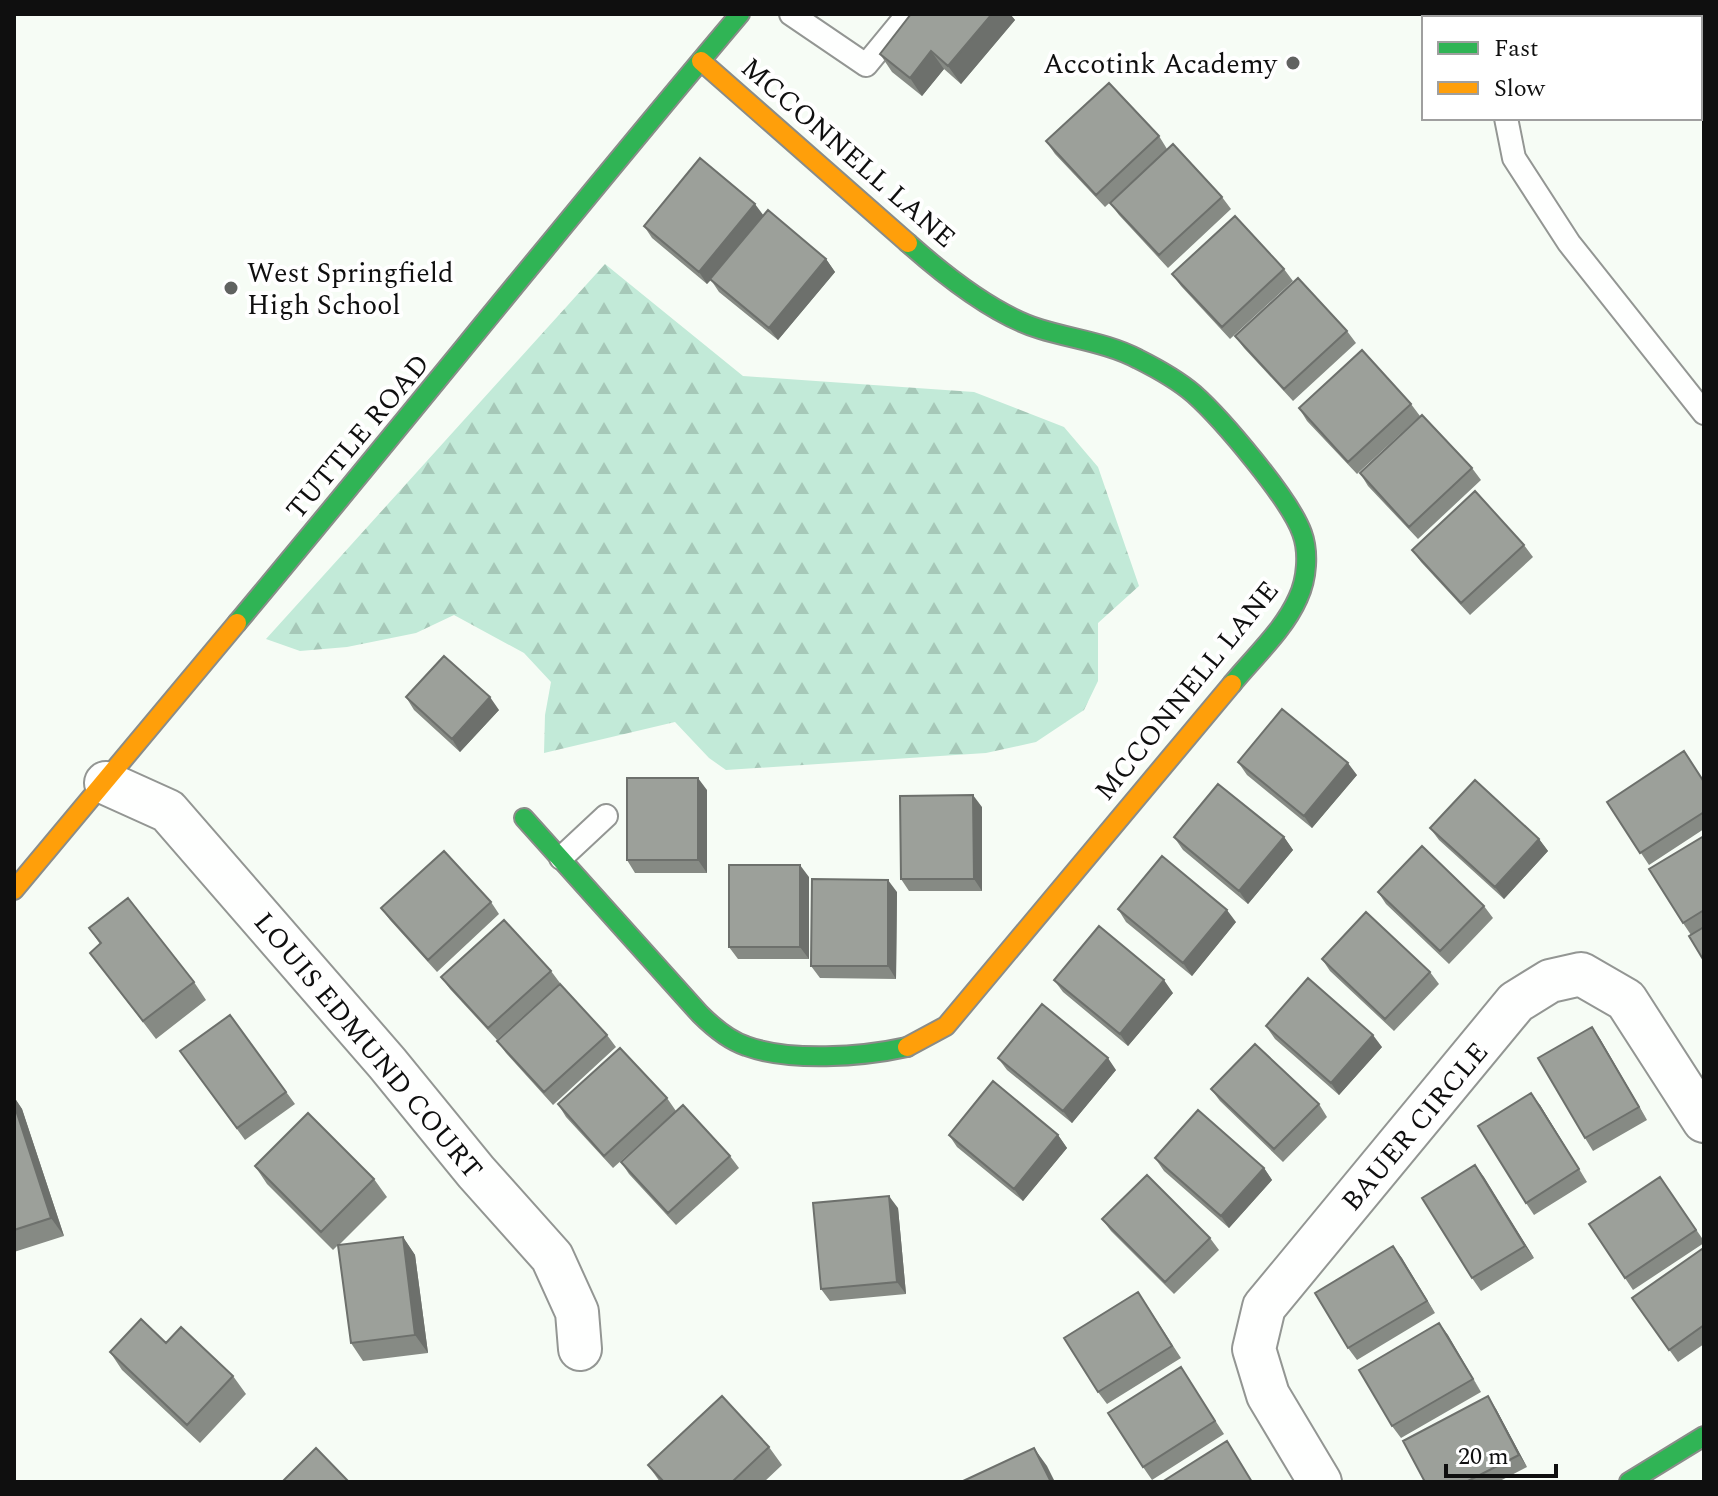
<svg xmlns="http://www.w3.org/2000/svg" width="1718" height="1496" viewBox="0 0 1718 1496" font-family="Spectral,serif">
	<defs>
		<pattern id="forest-firs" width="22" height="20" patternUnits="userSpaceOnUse" patternTransform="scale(2)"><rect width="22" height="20" fill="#c2ead8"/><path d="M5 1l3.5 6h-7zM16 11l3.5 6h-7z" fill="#a6c8b8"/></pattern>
	</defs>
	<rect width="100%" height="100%" fill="#f6fcf5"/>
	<path fill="url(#forest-firs)" d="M605,264L743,376L974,392L1064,427L1098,467L1139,586L1098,623V681L1084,710L1036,742L986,753L726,770L709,758L675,722L544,753L545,715L551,682L524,653L454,615L416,633L347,647L300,651L266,639Z"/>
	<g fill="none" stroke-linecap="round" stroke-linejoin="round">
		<defs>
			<path id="lane" d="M791,14L866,65L908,14
				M1523,18L1526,14
				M1506,118L1514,158L1569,243L1704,413
				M561,858L606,816"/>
			<path id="street" d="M106,783L168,811L387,1063L476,1172L552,1257L577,1312L580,1349
				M1320,1482L1268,1395L1254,1349L1264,1307L1516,1002L1550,981L1581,974L1626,1000L1704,1121"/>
			<path id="fast" d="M908,243C944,275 994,315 1040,329C1072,339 1108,343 1138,359C1156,368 1179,381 1194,394C1222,419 1290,499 1302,533C1309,552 1307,579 1298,598C1284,630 1254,657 1232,684
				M237,623C406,421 570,215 740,14
				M524,818L700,1014C713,1027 728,1040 746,1046C790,1062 862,1057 907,1047
				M1629,1482L1704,1436"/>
			<path id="slow" d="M701,61L908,243
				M14,890L237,623
				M907,1047L946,1026L1232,684"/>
		</defs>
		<use href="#lane" stroke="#939693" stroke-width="26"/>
		<use href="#street" stroke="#939693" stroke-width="46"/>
		<use href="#fast" stroke="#8a8c89" stroke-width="22"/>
		<use href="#slow" stroke="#8a8c89" stroke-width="22"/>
		<use href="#lane" stroke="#fefffe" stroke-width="22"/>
		<use href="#street" stroke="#fefffe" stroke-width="42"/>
		<use href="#fast" stroke="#30b455" stroke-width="18"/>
		<use href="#slow" stroke="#ff9f0a" stroke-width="18"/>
	</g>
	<path fill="#868a84" d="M911,14H1010L1015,20L961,84L944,69L922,96L892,72L880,54Z
		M1159,136L1167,149L1222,197L1231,209L1168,268L1119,215L1110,203L1149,166L1105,207L1055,154L1046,141Z
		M763,215L826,259L835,272L778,340L719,292L711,280L707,284L652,238L644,226Z
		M1284,269L1293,281L1230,339L1181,286L1172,274Z
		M1347,331L1356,343L1293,401L1244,348L1235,336Z
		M1411,404L1420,416L1357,474L1307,421L1299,408Z
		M1472,468L1481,480L1418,539L1368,486L1360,473Z
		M1524,545L1533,557L1470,615L1421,562L1412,550Z
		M406,697L499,710L460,752L414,710Z
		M1238,762L1357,775L1312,828L1247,775Z
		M1704,782V829L1649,865L1607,802Z
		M707,790V873H635L627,860Z
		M982,807V891H909L901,879Z
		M1430,828L1539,839L1548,851L1504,899L1439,840Z
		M1704,836V961L1691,935L1683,923Z
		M1174,837H1284L1293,850L1248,904L1183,850Z
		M809,877V959H738L729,947Z
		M897,892L896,979L820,978L811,966Z
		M1378,892L1484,906L1493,918L1449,964L1386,904Z
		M491,902L499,914L437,972L390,920L381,908Z
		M1118,909L1236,922L1192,976L1126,922Z
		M89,928L194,982L206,1000L156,1039L90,953L100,944Z
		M1322,959L1430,972L1439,984L1394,1031L1330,971Z
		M551,971L560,983L497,1040L450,989L441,977Z
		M1054,980L1173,993L1128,1046L1063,992Z
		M230,1015L295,1104L245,1140L180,1051Z
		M1266,1026L1382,1047L1339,1095L1275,1039Z
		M607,1035L616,1047L553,1105L506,1053L497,1041Z
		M1600,1039L1647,1120L1593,1151L1585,1138Z
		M998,1058L1116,1070L1072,1123L1007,1070Z
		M1211,1089L1319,1104L1327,1117L1283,1162L1220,1101Z
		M14,1097L22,1109L64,1236L14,1252Z
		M667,1098L676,1111L613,1168L566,1117L558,1104Z
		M1540,1105L1587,1182L1534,1215L1526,1203Z
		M949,1135H1058L1067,1148L1023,1201L957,1147Z
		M730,1156L739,1168L676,1225L629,1174L621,1162Z
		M1155,1158L1264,1168L1272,1180L1229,1228L1164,1171Z
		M1475,1165L1534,1258L1481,1291L1472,1278Z
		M255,1166L374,1179L387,1197L339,1245L403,1237L415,1255L428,1353L363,1361L351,1343L338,1245L333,1250L267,1184Z
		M1660,1177L1704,1241V1243L1633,1290L1589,1224Z
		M898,1208L906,1294L830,1301L821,1289Z
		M1102,1219L1210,1238L1219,1250L1174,1294L1111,1231Z
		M1393,1246L1435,1313L1357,1360L1348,1348Z
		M1704,1251V1344L1678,1362L1632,1298Z
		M1146,1304L1181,1358L1107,1404L1098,1392Z
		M1439,1323L1481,1392L1401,1438L1392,1426Z
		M166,1343L233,1376L246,1394L200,1443L122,1370L110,1352Z
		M1189,1380L1224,1434L1152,1480L1143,1467Z
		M1496,1409L1527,1467L1498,1482H1425Z
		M769,1447L782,1465L764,1482H660L648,1465Z"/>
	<path fill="#6d706c" d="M992,14H1010L1015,20L961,84L948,66Z
		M931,51L944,69L922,96L910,78Z
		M755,204L764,216L707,284L699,272Z
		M826,259L835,272L778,340L769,328Z
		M490,697L499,710L460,752L452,739Z
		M1348,763L1357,775L1312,828L1304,816Z
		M698,778L707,790V873L698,860Z
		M973,795L982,807V891L974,879Z
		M1284,837L1293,850L1248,904L1239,891Z
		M1539,839L1548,851L1504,899L1495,887Z
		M800,865L809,877V959L800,947Z
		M888,880L897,892L896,979L888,966Z
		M1227,910L1236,922L1192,976L1183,963Z
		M1164,980L1173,993L1128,1046L1120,1034Z
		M1592,1027L1600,1039L1647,1120L1639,1107Z
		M1373,1035L1382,1047L1339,1095L1331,1083Z
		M1108,1058L1116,1070L1072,1123L1063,1111Z
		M1531,1093L1540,1105L1587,1182L1579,1169Z
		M14,1097L22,1109L64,1236L51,1218L14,1104Z
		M1058,1135L1067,1148L1023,1201L1014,1189Z
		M1475,1165L1484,1177L1534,1258L1525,1246Z
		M1264,1168L1272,1180L1229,1228L1221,1216Z
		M889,1196L898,1208L906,1294L897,1282Z
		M403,1237L415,1255L428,1353L415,1335Z
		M1393,1246L1402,1258L1435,1313L1427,1301Z
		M1439,1323L1448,1335L1481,1392L1473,1379Z
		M1488,1396L1496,1409L1527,1467L1519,1455Z
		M1034,1448L1047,1466L1055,1482H1051Z"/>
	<path fill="#9ca09a" stroke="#6d706c" stroke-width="2" d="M911,14H992L948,66L931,51L910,78L880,54Z
		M1109,83L1159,136L1096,195L1046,141Z
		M1173,144L1222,197L1159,255L1110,203Z
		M700,158L755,204L699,272L644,226Z
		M768,210L826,259L769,328L710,279Z
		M1235,216L1284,269L1222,327L1172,274Z
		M1298,278L1347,331L1284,389L1235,336Z
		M1362,350L1411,404L1348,462L1299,408Z
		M1422,415L1472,468L1409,527L1360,473Z
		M1475,491L1524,545L1461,603L1412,550Z
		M444,656L490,697L452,739L406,697Z
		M1282,709L1348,763L1304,816L1238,762Z
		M1684,751L1704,782V812L1640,853L1607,802Z
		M627,778H698V860H627Z
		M1475,780L1539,839L1495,887L1430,828Z
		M1218,784L1284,837L1239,891L1174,837Z
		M973,795L974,879H901L900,796Z
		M1704,836V910L1683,923L1649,869Z
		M1422,846L1484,906L1440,951L1378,892Z
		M444,851L491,902L428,960L381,908Z
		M1162,856L1227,910L1183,963L1118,909Z
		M729,865H800V947H729Z
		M812,879L888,880V966H811Z
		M128,898L194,982L143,1021L90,953L101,943L89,928Z
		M1366,912L1430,972L1385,1019L1322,959Z
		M504,920L551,971L488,1028L441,977Z
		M1099,926L1164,980L1120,1034L1054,980Z
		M1704,927V961L1689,936Z
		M1308,978L1373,1035L1331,1083L1266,1026Z
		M560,984L607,1035L544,1092L497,1041Z
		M1042,1004L1108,1058L1063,1111L998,1058Z
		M230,1015L286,1092L237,1128L180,1051Z
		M1592,1027L1639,1107L1585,1138L1538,1058Z
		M1255,1044L1319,1104L1274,1149L1211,1089Z
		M620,1048L667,1098L604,1156L558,1104Z
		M993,1081L1058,1135L1014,1189L949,1135Z
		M1531,1093L1579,1169L1526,1203L1478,1126Z
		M14,1104L51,1218L14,1230Z
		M683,1105L730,1156L668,1213L621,1162Z
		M1198,1110L1264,1168L1221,1216L1155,1158Z
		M308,1113L374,1179L321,1232L255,1166Z
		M1475,1165L1525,1246L1472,1278L1422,1198Z
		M1147,1175L1210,1238L1165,1282L1102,1219Z
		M1660,1177L1696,1230L1625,1278L1589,1224Z
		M889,1196L897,1282L821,1289L813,1203Z
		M403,1237L415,1335L351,1343L338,1245Z
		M1393,1246L1427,1301L1348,1348L1315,1293Z
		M1702,1249L1704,1251V1325L1669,1350L1632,1298Z
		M1138,1292L1172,1346L1098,1392L1064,1338Z
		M141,1319L166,1343L181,1327L233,1376L187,1425L110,1352Z
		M1439,1323L1473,1379L1392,1426L1359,1370Z
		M1181,1367L1215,1421L1143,1467L1108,1413Z
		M722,1396L769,1447L732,1482H664L648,1465Z
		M1488,1396L1519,1455L1466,1482H1425L1403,1441Z
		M1227,1441L1252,1482H1162Z
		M316,1448L349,1482H282Z
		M1034,1448L1051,1482H961Z"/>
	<g fill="#606260" stroke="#fff" stroke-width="3">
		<circle cx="1293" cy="63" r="8"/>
		<circle cx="231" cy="288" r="8"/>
	</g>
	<g text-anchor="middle" stroke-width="8" stroke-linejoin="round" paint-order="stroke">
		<g font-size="28" fill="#0f0f0f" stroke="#fff" text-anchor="end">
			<text x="1277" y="73">Accotink Academy</text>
			<text x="247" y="282" text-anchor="start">West Springfield<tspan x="247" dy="32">High School</tspan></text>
		</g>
		<g font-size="28" fill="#0f0f0f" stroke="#fff">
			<text transform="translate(849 152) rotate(41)" y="10">MCCONNELL LANE</text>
			<text transform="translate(357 436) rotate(-50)" y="10">TUTTLE ROAD</text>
			<text transform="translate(1186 690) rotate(-51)" y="10">MCCONNELL LANE</text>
			<text transform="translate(369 1045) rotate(50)" y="10">LOUIS EDMUND COURT</text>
			<text transform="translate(1414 1126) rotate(-50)" y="10">BAUER CIRCLE</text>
		</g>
	</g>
	<rect width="1718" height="1496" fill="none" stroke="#0f0f0f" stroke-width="32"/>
	<rect x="1422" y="16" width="280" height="104" fill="#ffffff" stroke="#9f9f9f" stroke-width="2"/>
	<rect x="1438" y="42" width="40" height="12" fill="#30b455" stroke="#9f9f9f" stroke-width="2"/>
	<text x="1494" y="56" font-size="24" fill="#0f0f0f">Fast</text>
	<rect x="1438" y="82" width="40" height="12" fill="#ff9f0a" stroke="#9f9f9f" stroke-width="2"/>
	<text x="1494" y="96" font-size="24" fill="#0f0f0f">Slow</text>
	<path d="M1446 1464v12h110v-12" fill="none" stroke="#0f0f0f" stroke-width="4"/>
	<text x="1458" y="1464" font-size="24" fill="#0f0f0f" stroke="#ffffff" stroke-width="6" paint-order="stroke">20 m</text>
</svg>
